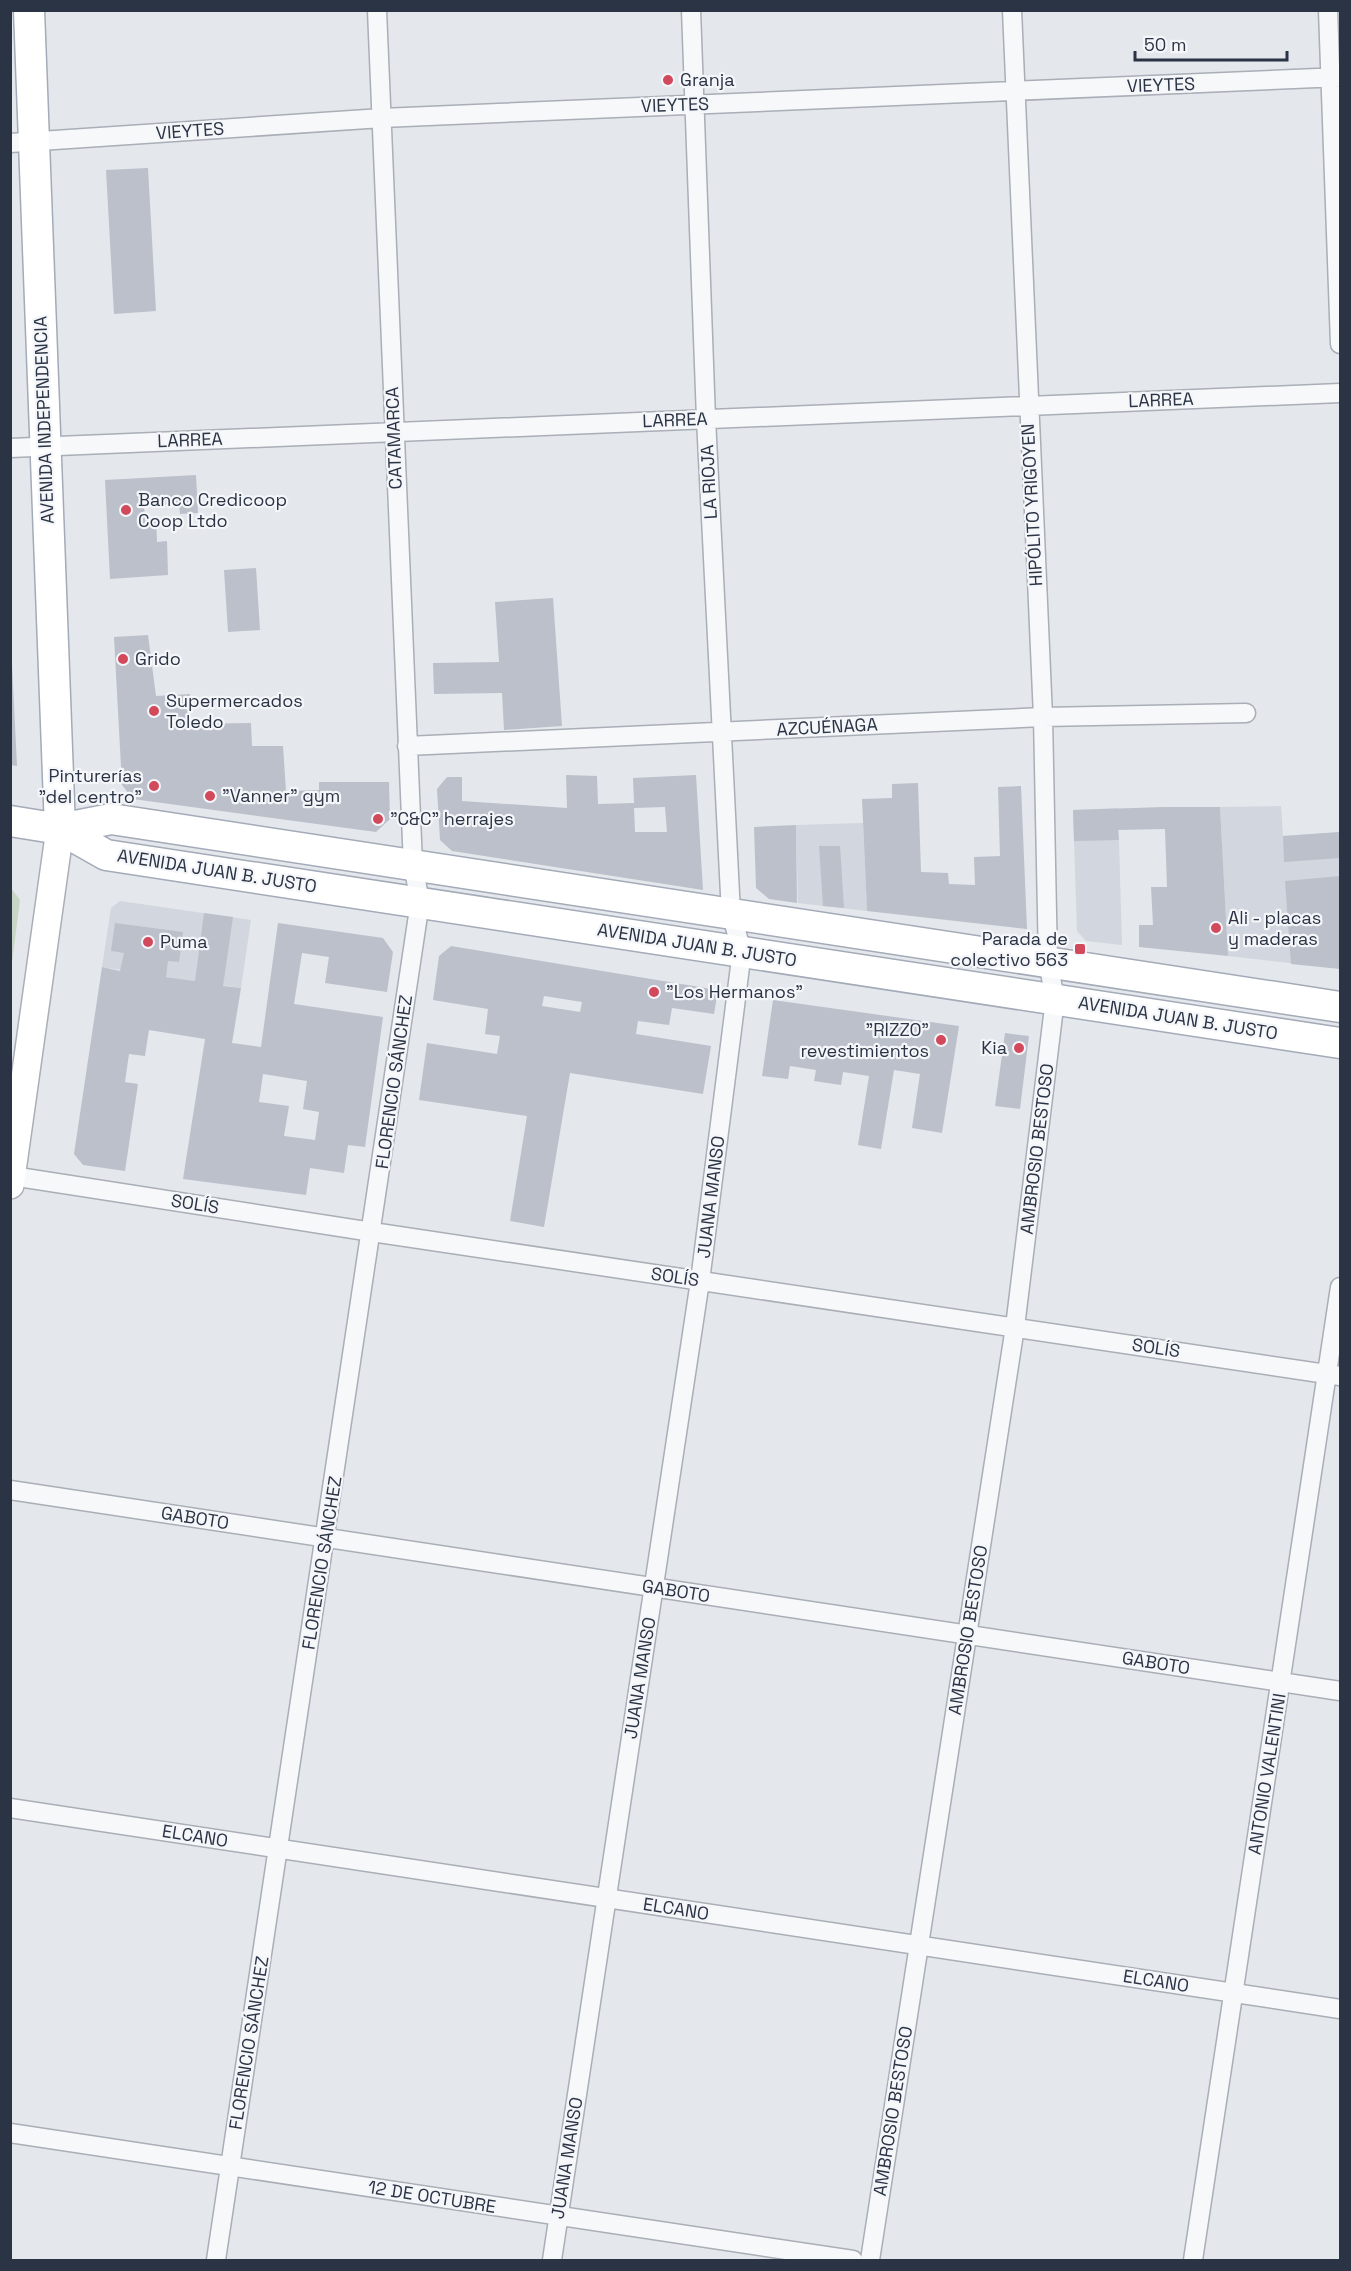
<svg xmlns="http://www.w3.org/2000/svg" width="1351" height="2271" viewBox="0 0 1351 2271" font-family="'Space Grotesk',sans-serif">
	<rect width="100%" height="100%" fill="#e4e7ec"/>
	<path fill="#d2d6de" d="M1281,806L1283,836L1340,832V905L1318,906L1323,967L1228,956L1220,807Z
		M1118,808L1122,945L1086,941L1077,931L1073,810Z
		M863,823L867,911L798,903L796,825Z
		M120,901L251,920L241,988L102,967L111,908Z"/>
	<path fill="#c9d6c5" d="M11,888L20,900L11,970Z"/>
	<path fill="#bbc0ca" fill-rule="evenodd" d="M148,168L156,311L114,314L106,170Z
		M196,475L198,513L180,514L179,504L144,506L145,518H156L157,542L167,541L168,575L110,579L105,480Z
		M256,568L260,630L228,632L224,570Z
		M553,598L562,726L504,730L502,693L434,694L433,663L499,662L495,602Z
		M148,635L156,696L190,694L191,724L251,723L252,746H283L286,791L319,790V782H389L390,819L376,832L133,799L122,785L114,637Z
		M12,664L17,766L10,765Z
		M566,775L597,776L598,804L634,803L633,778L696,775L703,890L452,851L440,840L437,789L447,777H462V801L567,808ZM665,807L667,832H635L634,808Z
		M918,783L921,872L948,873L949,884L975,885L974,857L1000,856L998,787L1021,786L1027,929L867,911L862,799L892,798V784Z
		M1164,807H1220L1228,956L1139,947V925H1153L1151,887H1167L1165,829L1118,830L1119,840L1074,841L1073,810Z
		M796,825L797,903L769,899L756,888L754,827Z
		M1340,832V858L1284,862L1283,836Z
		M819,846H840L844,908L823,906Z
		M1340,876V969L1291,964L1285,881Z
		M204,913L233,917L223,986L241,988L232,1043L261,1047L278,923L383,938L393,952L387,992L325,983L329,957L302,953L294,1004L383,1017L365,1147L348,1145L344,1173L310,1168L306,1195L183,1179L205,1039L149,1030L145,1056L129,1054L125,1082L138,1084L125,1171L83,1165L74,1154L102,967L120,971L124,953L111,951L115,923L183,932L179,962L168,961L166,977L195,981ZM263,1074L307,1081L303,1109L319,1112L315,1140L284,1136L289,1106L259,1102Z
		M451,946L718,990L714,1014L672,1008L669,1025L638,1021L636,1034L711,1046L703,1094L570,1073L544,1227L510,1221L527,1116L419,1100L427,1043L497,1054L500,1036L485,1034L488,1009L433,1000L439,956ZM544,996L582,1002L580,1012L542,1006Z
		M773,1000L959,1026L942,1133L912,1128L920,1074L894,1070L881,1149L858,1145L869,1076L843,1072L841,1085L814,1081L816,1070L790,1066L788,1079L762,1076Z
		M1005,1033L1029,1036L1020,1109L995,1106Z"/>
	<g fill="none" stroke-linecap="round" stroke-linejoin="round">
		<defs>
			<path id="street" d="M1328,10L1340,344
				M10,143L382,118L1340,77
				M10,448L1340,393
				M407,746L1043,717L1246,713
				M12,1176L372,1232L1340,1376
				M10,1490L1340,1691
				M10,1808L1340,2009
				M10,2133L853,2260
				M216,2260L420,902L413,865L377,10
				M552,2260L700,1281L742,951L731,914L706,419L691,10
				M870,2260L1015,1327L1055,999L1048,962L1043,717L1012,10
				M1193,2260L1340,1287"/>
			<path id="secondary" d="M10,1185L60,829"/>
			<path id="primary" d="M29,10L60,829
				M10,821L60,829L111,819L1340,1007
				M60,829L106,855L1340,1043"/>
		</defs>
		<use href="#street" stroke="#a9aeb7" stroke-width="21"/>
		<use href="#secondary" stroke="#a9aeb7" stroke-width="30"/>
		<use href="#primary" stroke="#a3abb8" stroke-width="33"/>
		<use href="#street" stroke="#f7f8fa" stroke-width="18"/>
		<use href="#secondary" stroke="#fff" stroke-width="27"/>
		<use href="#primary" stroke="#fff" stroke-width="30"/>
	</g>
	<g fill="#d1495b" stroke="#f4f6f9" stroke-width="2">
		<circle cx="668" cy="80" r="6"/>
		<circle cx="126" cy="510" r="6"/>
		<circle cx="123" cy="659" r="6"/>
		<circle cx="154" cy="711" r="6"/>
		<circle cx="154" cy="786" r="6"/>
		<circle cx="210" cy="796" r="6"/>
		<circle cx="378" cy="819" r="6"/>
		<circle cx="1216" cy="928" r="6"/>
		<circle cx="148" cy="942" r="6"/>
		<rect x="1074" y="943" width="12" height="12" rx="3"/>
		<circle cx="654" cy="992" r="6"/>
		<circle cx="941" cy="1040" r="6"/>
		<circle cx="1019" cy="1048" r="6"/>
	</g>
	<g text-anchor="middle" stroke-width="4.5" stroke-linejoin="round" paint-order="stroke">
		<g font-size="18" fill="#2b3445" stroke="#f4f6f9" text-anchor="start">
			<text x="680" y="86">Granja</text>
			<text x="138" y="506">Banco Credicoop<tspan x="138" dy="21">Coop Ltdo</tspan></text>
			<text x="135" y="665">Grido</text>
			<text x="166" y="707">Supermercados<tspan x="166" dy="21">Toledo</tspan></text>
			<text x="142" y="782" text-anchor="end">Pinturerías<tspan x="142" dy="21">"del centro"</tspan></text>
			<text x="222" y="802">"Vanner" gym</text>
			<text x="390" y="825">"C&amp;C" herrajes</text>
			<text x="1228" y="924">Ali - placas<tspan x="1228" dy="21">y maderas</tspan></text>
			<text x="1068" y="945" text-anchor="end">Parada de<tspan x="1068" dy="21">colectivo 563</tspan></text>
			<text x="160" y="948">Puma</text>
			<text x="666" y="998">"Los Hermanos"</text>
			<text x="929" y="1036" text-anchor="end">"RIZZO"<tspan x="929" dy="21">revestimientos</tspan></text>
			<text x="1007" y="1054" text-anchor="end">Kia</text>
		</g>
		<g font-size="18" fill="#2b3445" stroke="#f4f6f9">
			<text transform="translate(1161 85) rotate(-2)" y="6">VIEYTES</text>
			<text transform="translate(675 105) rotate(-2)" y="6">VIEYTES</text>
			<text transform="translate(190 131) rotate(-4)" y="6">VIEYTES</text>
			<text transform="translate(1161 400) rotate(-2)" y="6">LARREA</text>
			<text transform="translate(44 420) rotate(-92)" y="6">AVENIDA INDEPENDENCIA</text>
			<text transform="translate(675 420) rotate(-2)" y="6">LARREA</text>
			<text transform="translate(394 438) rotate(-92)" y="6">CATAMARCA</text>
			<text transform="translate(190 440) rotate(-2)" y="6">LARREA</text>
			<text transform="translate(709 482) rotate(-93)" y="6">LA RIOJA</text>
			<text transform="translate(1032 505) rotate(-93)" y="6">HIPÓLITO YRIGOYEN</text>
			<text transform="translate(827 727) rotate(-3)" y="6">AZCUÉNAGA</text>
			<text transform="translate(217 871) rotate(9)" y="6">AVENIDA JUAN B. JUSTO</text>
			<text transform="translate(697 945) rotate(9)" y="6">AVENIDA JUAN B. JUSTO</text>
			<text transform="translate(1178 1018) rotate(9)" y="6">AVENIDA JUAN B. JUSTO</text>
			<text transform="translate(394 1082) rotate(-82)" y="6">FLORENCIO SÁNCHEZ</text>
			<text transform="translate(1037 1149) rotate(-83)" y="6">AMBROSIO BESTOSO</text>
			<text transform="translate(711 1197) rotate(-83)" y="6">JUANA MANSO</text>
			<text transform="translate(195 1204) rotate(9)" y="6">SOLÍS</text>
			<text transform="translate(675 1277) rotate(8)" y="6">SOLÍS</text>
			<text transform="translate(1156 1348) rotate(8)" y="6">SOLÍS</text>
			<text transform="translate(195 1518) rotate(9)" y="6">GABOTO</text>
			<text transform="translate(322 1563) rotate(-81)" y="6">FLORENCIO SÁNCHEZ</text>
			<text transform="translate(676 1591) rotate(9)" y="6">GABOTO</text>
			<text transform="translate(968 1630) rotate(-81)" y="6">AMBROSIO BESTOSO</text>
			<text transform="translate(1156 1663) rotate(9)" y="6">GABOTO</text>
			<text transform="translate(640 1678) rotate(-81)" y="6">JUANA MANSO</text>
			<text transform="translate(1267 1774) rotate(-81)" y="6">ANTONIO VALENTINI</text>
			<text transform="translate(195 1836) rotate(9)" y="6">ELCANO</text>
			<text transform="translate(676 1909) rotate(9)" y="6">ELCANO</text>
			<text transform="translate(1156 1981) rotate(9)" y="6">ELCANO</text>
			<text transform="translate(249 2043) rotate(-81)" y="6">FLORENCIO SÁNCHEZ</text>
			<text transform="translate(893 2111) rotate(-81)" y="6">AMBROSIO BESTOSO</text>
			<text transform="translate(567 2158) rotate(-81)" y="6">JUANA MANSO</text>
			<text transform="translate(432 2197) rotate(9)" y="6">12 DE OCTUBRE</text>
		</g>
	</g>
	<rect width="1351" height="2271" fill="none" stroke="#2b3445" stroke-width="24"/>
	<path d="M1135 51v9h152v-9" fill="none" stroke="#2b3445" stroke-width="3"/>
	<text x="1144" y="51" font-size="18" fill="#2b3445" stroke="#f4f6f9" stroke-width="4.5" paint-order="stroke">50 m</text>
</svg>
